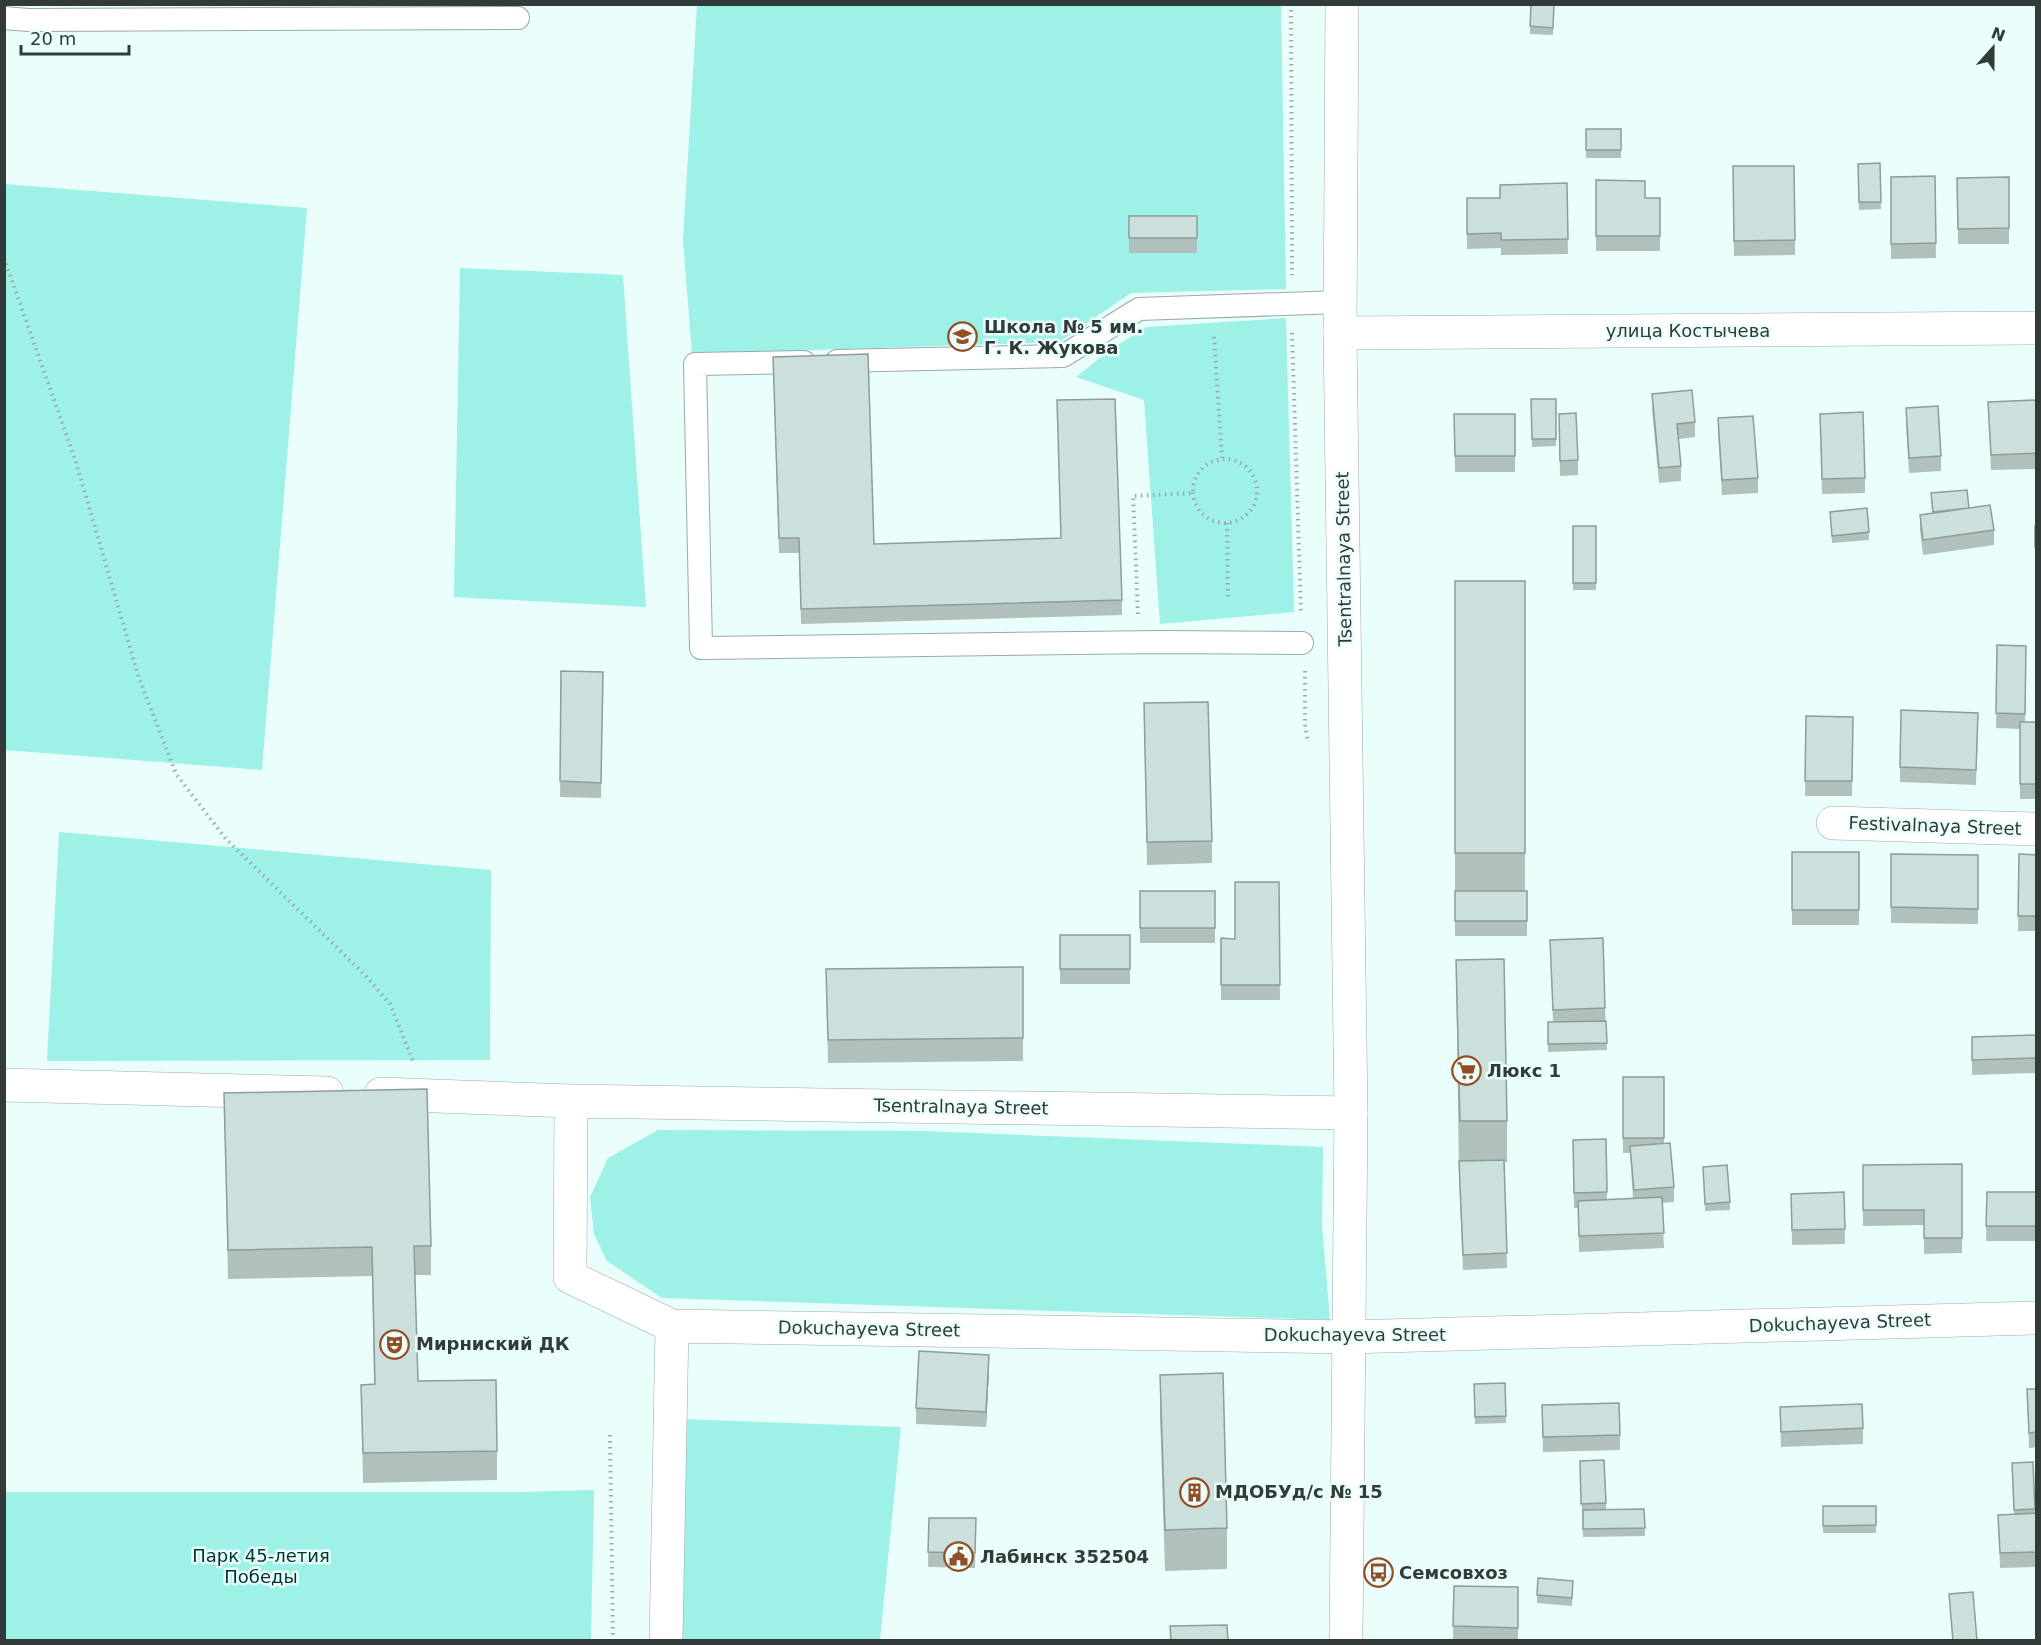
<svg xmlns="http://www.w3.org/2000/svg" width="2041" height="1645" viewBox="0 0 2041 1645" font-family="'DejaVu Sans',sans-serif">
	<rect width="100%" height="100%" fill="#eafffc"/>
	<path fill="#9ef1e7" d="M697,5H1281L1286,289L1131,293L1059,342L692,354L683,240Z
		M4,184L307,208L262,770L5,750Z
		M460,268L623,275L646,607L454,597Z
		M1286,318L1294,612L1160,624L1144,400L1076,377L1111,349L1147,327Z
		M59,832L491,870L490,1060L47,1061Z
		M658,1130L924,1131L1323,1147L1322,1226L1330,1320L662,1298L607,1261L594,1234L590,1197L608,1158Z
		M681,1419L901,1427L880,1640H677Z
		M594,1490L591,1640H5V1492H519Z"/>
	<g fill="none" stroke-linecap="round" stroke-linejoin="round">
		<defs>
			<path id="service" d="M4,18L28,20L518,18
				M837,361L1063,356L1139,309L1340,302
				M804,362L695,364L701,648L1159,642
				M1158,642L1302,643"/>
			<path id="minor" d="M1340,333L2036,328
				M1833,823L2036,829
				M4,1085L327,1093
				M381,1094L571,1101L1351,1113
				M571,1101L570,1277L672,1326L666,1640
				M672,1326L1349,1337L2036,1318"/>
			<path id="tertiary" d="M1342,4L1340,333L1351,1113L1346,1640"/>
		</defs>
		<use href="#service" stroke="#97aaa7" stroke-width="24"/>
		<use href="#minor" stroke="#97aaa7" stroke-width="34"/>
		<use href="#tertiary" stroke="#97aaa7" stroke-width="34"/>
		<path stroke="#9baaa8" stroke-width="4" stroke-dasharray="1.5 4.5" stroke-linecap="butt" d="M1291,4L1292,275
			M4,258L76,462L138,675L176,774L226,839L364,974L390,1004L413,1061
			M1292,333L1301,614
			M1214,337L1222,458
			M1193 491a32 32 0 1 1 64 0a32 32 0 1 1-64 0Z
			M1227,523L1228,597
			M1138,614L1133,496L1193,493
			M1305,671V725L1308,742
			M610,1435L613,1640"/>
		<use href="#service" stroke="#fff" stroke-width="22"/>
		<use href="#minor" stroke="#fff" stroke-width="33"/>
		<use href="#tertiary" stroke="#fff" stroke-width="33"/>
	</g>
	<path fill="#afc0bd" d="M1554,4L1553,35L1530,34V26Z
		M1586,129H1621V158H1586Z
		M1880,163L1881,209L1859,210L1858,164Z
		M1733,166H1794L1795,255L1734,256Z
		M1935,176L1936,258L1891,259V177Z
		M2009,177V244H1958L1957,178Z
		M1596,180L1645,198H1660V251H1596Z
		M1567,183L1568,254L1501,255V248L1467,249V198H1500Z
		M1129,216H1197V253H1129Z
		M773,357L874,544L1061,538L1057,400L1122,600V615L801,624L799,553H779Z
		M1652,394L1695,422V437L1679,439L1681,466V481L1659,483L1652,409Z
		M1531,399H1556V446L1532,447Z
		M2037,400V469L1991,470L1988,402Z
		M1906,408L1941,456V471L1909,473L1906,423Z
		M1454,414H1515V472H1455Z
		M1820,414L1865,478V493L1822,494Z
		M1718,418L1758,478V493L1722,495L1718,433Z
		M1559,429L1578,460V475L1560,476Z
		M1931,493L1969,508L1994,530V545L1923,555L1920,530V515L1932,513Z
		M1830,512L1869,532V540L1832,543Z
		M1573,526H1596V590H1573Z
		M2035,526H2037V554H2035Z
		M1455,581H1525V891H1527V936H1455Z
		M1997,645L2026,646L2025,722H2037V799H2020V729L1996,728Z
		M561,671L603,672L601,798L560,797Z
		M1144,703L1212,841V863L1147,865Z
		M1806,716L1853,717L1852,796H1805Z
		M1978,728L1976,785L1900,782V767Z
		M1792,852H1859V925H1792Z
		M1891,854L1978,855V924L1891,923Z
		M2019,854L2037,855V931H2018Z
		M1279,882L1280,1000H1221V938L1235,939Z
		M1140,891H1215V943H1140Z
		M1060,935H1130V984H1060Z
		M1550,940L1605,1008L1607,1050L1548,1052V1022H1553Z
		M1456,960L1507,1121V1162H1504L1507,1268L1463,1270L1459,1177Z
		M1023,967V1061L828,1063L826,969Z
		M2037,1035V1073L1972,1075V1037Z
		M1623,1077H1664V1144L1674,1187V1202L1662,1203L1664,1248L1579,1252L1578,1208H1574L1573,1155L1606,1139L1607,1200L1633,1199L1630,1153H1623Z
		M224,1093L431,1246V1275H415L418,1381L497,1451V1480L363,1483L361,1385L374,1384L372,1276L228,1279Z
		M1962,1164V1253L1924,1254V1225L1863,1226V1165Z
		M1703,1167L1730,1202V1210L1705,1211Z
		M1844,1192L1845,1244L1792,1245L1791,1194Z
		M1987,1192H2037V1241H1986Z
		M989,1370L986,1427L916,1424V1408Z
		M1160,1375L1227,1528V1569L1165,1571L1160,1416Z
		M1474,1384L1506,1416V1423L1475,1424Z
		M2027,1389H2037V1447L2029,1448Z
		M1542,1405L1620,1435V1450L1543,1452Z
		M1780,1407L1863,1428V1444L1781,1447Z
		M1580,1461L1606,1503V1510L1644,1509L1645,1536L1583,1537Z
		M2033,1462L2035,1513H2037V1567L2000,1568L1998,1515L2014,1514L2012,1463Z
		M1823,1506H1876V1533H1823Z
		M929,1518H976L975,1568L928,1567Z
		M1454,1586L1518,1587V1641H1453Z
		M1573,1589L1572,1606L1537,1603V1595Z"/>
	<path fill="#8e9c9a" d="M989,1355V1370L986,1427V1412Z"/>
	<path fill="#cbdfdc" stroke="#8e9c9a" stroke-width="1.5" d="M1531,4H1554L1553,28L1530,26Z
		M1586,129H1621V150H1586Z
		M1880,163L1881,202H1859L1858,164Z
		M1733,166H1794L1795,240L1734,241Z
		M1935,176L1936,243L1891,244V177Z
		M2009,177V228L1958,229L1957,178Z
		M1596,180L1645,181V198H1660V236H1596Z
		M1567,183L1568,239L1501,240V233L1467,234V198H1500V185Z
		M1129,216H1197V238H1129Z
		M868,354L874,544L1061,538L1057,400L1115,399L1122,600L801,609L799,538H779L773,357Z
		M1692,390L1695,422L1677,424L1681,466L1659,468L1652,394Z
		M1531,399H1556V439H1532Z
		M2037,400V453L1991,455L1988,402Z
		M1938,406L1941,456L1909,458L1906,408Z
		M1863,412L1865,478L1822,479L1820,414Z
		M1576,413L1578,460L1560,461L1559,414Z
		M1454,414H1515V456H1455Z
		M1753,416L1758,478L1722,480L1718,418Z
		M1967,490L1969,508L1933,512L1931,493Z
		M1990,505L1994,530L1923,540L1920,515Z
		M1867,508L1869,532L1832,536L1830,512Z
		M1573,526H1596V583H1573Z
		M2035,526H2037V547H2035Z
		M1455,581H1525V853H1455Z
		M1997,645L2026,646L2025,714L1996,713Z
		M561,671L603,672L601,783L560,781Z
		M1208,702L1212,841L1147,842L1144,703Z
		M1901,710L1978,713L1976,770L1900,767Z
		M1806,716L1853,717L1852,781H1805Z
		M2020,722H2037V784H2020Z
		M1792,852H1859V910H1792Z
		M1891,854L1978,855V909L1891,907Z
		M2019,854L2037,855V916H2018Z
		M1235,882H1279L1280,985H1221V938L1235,939Z
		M1140,891H1215V928H1140Z
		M1455,891H1527V921H1455Z
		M1060,935H1130V969H1060Z
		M1603,938L1605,1008L1553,1010L1550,940Z
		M1504,959L1507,1121H1460L1456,960Z
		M1023,967V1038L828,1040L826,969Z
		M1606,1021L1607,1043L1548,1044V1022Z
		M2037,1035V1058L1972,1060V1037Z
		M1623,1077H1664V1138H1623Z
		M427,1089L431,1246H414L418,1381L496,1380L497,1451L363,1453L361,1385L375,1384L372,1247L228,1250L224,1093Z
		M1606,1139L1607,1192L1574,1193L1573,1140Z
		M1670,1143L1674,1187L1634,1190L1630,1146Z
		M1504,1160L1507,1253L1463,1255L1459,1161Z
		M1962,1164V1238H1924V1210H1863V1165Z
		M1727,1165L1730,1202L1705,1204L1703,1167Z
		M1844,1192L1845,1229L1792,1230L1791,1194Z
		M1987,1192H2037V1226H1986Z
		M1662,1197L1664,1233L1579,1236L1578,1201Z
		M919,1351L989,1355L986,1412L916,1408Z
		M1223,1373L1227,1528L1165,1530L1160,1375Z
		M1505,1383L1506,1416L1475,1417L1474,1384Z
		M2027,1389H2037V1432L2029,1433Z
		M1619,1403L1620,1435L1543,1437L1542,1405Z
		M1862,1404L1863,1428L1781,1432L1780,1407Z
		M1604,1460L1606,1503L1581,1504L1580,1461Z
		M2033,1462L2035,1509L2014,1510L2012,1463Z
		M1823,1506H1876V1525L1823,1526Z
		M1644,1509L1645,1528L1583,1529V1510Z
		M2037,1513V1552L2000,1553L1998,1515Z
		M929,1518H976L975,1553L928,1552Z
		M1538,1578L1573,1581L1572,1598L1537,1595Z
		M1454,1586L1518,1587V1628L1453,1626Z
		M1973,1592L1977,1641H1953L1949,1594Z
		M1227,1625L1228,1641H1171L1170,1626Z"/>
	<defs>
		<symbol id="school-ring" viewBox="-11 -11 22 22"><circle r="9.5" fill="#eafffc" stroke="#944e25" stroke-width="1.5"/><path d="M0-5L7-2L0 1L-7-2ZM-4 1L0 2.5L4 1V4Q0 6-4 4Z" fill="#944e25"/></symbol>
		<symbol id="supermarket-ring" viewBox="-11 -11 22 22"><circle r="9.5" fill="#eafffc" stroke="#944e25" stroke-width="1.5"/><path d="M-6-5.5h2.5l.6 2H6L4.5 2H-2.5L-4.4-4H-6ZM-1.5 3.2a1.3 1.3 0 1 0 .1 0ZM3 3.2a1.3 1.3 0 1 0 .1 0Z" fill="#944e25"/></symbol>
		<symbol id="theatre-ring" viewBox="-11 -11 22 22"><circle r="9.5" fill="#eafffc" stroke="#944e25" stroke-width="1.5"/><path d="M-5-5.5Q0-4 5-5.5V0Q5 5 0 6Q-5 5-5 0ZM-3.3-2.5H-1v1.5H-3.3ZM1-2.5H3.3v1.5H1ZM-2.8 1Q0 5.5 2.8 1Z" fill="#944e25"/></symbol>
		<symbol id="building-ring" viewBox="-11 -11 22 22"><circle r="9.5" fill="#eafffc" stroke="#944e25" stroke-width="1.5"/><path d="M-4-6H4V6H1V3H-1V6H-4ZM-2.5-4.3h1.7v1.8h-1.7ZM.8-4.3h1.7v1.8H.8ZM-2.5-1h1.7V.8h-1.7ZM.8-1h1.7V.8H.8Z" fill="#944e25"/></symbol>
		<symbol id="civic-ring" viewBox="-11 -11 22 22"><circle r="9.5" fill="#eafffc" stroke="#944e25" stroke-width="1.5"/><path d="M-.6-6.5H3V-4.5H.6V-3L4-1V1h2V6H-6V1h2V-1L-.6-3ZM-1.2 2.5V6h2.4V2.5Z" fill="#944e25"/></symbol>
		<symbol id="bus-ring" viewBox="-11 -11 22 22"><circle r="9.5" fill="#eafffc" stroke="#944e25" stroke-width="1.5"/><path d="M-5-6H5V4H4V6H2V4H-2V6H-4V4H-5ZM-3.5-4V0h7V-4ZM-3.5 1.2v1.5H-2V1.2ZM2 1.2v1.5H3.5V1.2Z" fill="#944e25"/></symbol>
	</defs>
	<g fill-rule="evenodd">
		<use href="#school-ring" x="946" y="320" width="33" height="33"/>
		<use href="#supermarket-ring" x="1450" y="1054" width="33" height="33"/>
		<use href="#theatre-ring" x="378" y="1328" width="33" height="33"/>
		<use href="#building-ring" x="1178" y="1476" width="33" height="33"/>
		<use href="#civic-ring" x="942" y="1540" width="33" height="33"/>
		<use href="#bus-ring" x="1362" y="1556" width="33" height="33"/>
	</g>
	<g text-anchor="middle" stroke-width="5" stroke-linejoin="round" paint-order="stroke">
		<g font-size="18" font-weight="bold" fill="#333b3a" stroke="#eafffc" text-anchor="start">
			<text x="984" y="333">Школа № 5 им.<tspan x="984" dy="21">Г. К. Жукова</tspan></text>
			<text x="1487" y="1077">Люкс 1</text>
			<text x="416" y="1350">Мирниский ДК</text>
			<text x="1215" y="1498">МДОБУд/с № 15</text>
			<text x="980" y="1563">Лабинск 352504</text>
			<text x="1399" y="1579">Семсовхоз</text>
		</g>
		<g font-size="18" fill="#333b3a" stroke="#eafffc">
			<text x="1688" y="337">улица Костычева</text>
			<text transform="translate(1344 559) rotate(-91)" y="6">Tsentralnaya Street</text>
			<text transform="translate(1935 826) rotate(2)" y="6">Festivalnaya Street</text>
			<text transform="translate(961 1107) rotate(1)" y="6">Tsentralnaya Street</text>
			<text transform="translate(1840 1323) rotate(-2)" y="6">Dokuchayeva Street</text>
			<text transform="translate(869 1329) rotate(1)" y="6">Dokuchayeva Street</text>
			<text x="1355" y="1341">Dokuchayeva Street</text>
		</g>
		<g font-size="18" fill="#003430" stroke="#eafffc">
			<text x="261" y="1562">Парк 45-летия<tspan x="261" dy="21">Победы</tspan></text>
		</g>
	</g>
	<rect width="2041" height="1645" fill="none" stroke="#333b3a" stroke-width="12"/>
	<g transform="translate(1993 48) rotate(21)" stroke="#eafffc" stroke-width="4.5" paint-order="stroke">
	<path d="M0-4.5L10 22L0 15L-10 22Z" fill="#333b3a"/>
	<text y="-9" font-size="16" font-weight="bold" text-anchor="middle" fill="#333b3a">N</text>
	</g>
	<path d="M21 45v9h108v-9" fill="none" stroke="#333b3a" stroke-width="3"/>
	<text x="30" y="45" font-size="18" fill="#333b3a" stroke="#eafffc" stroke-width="4.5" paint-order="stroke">20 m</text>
</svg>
